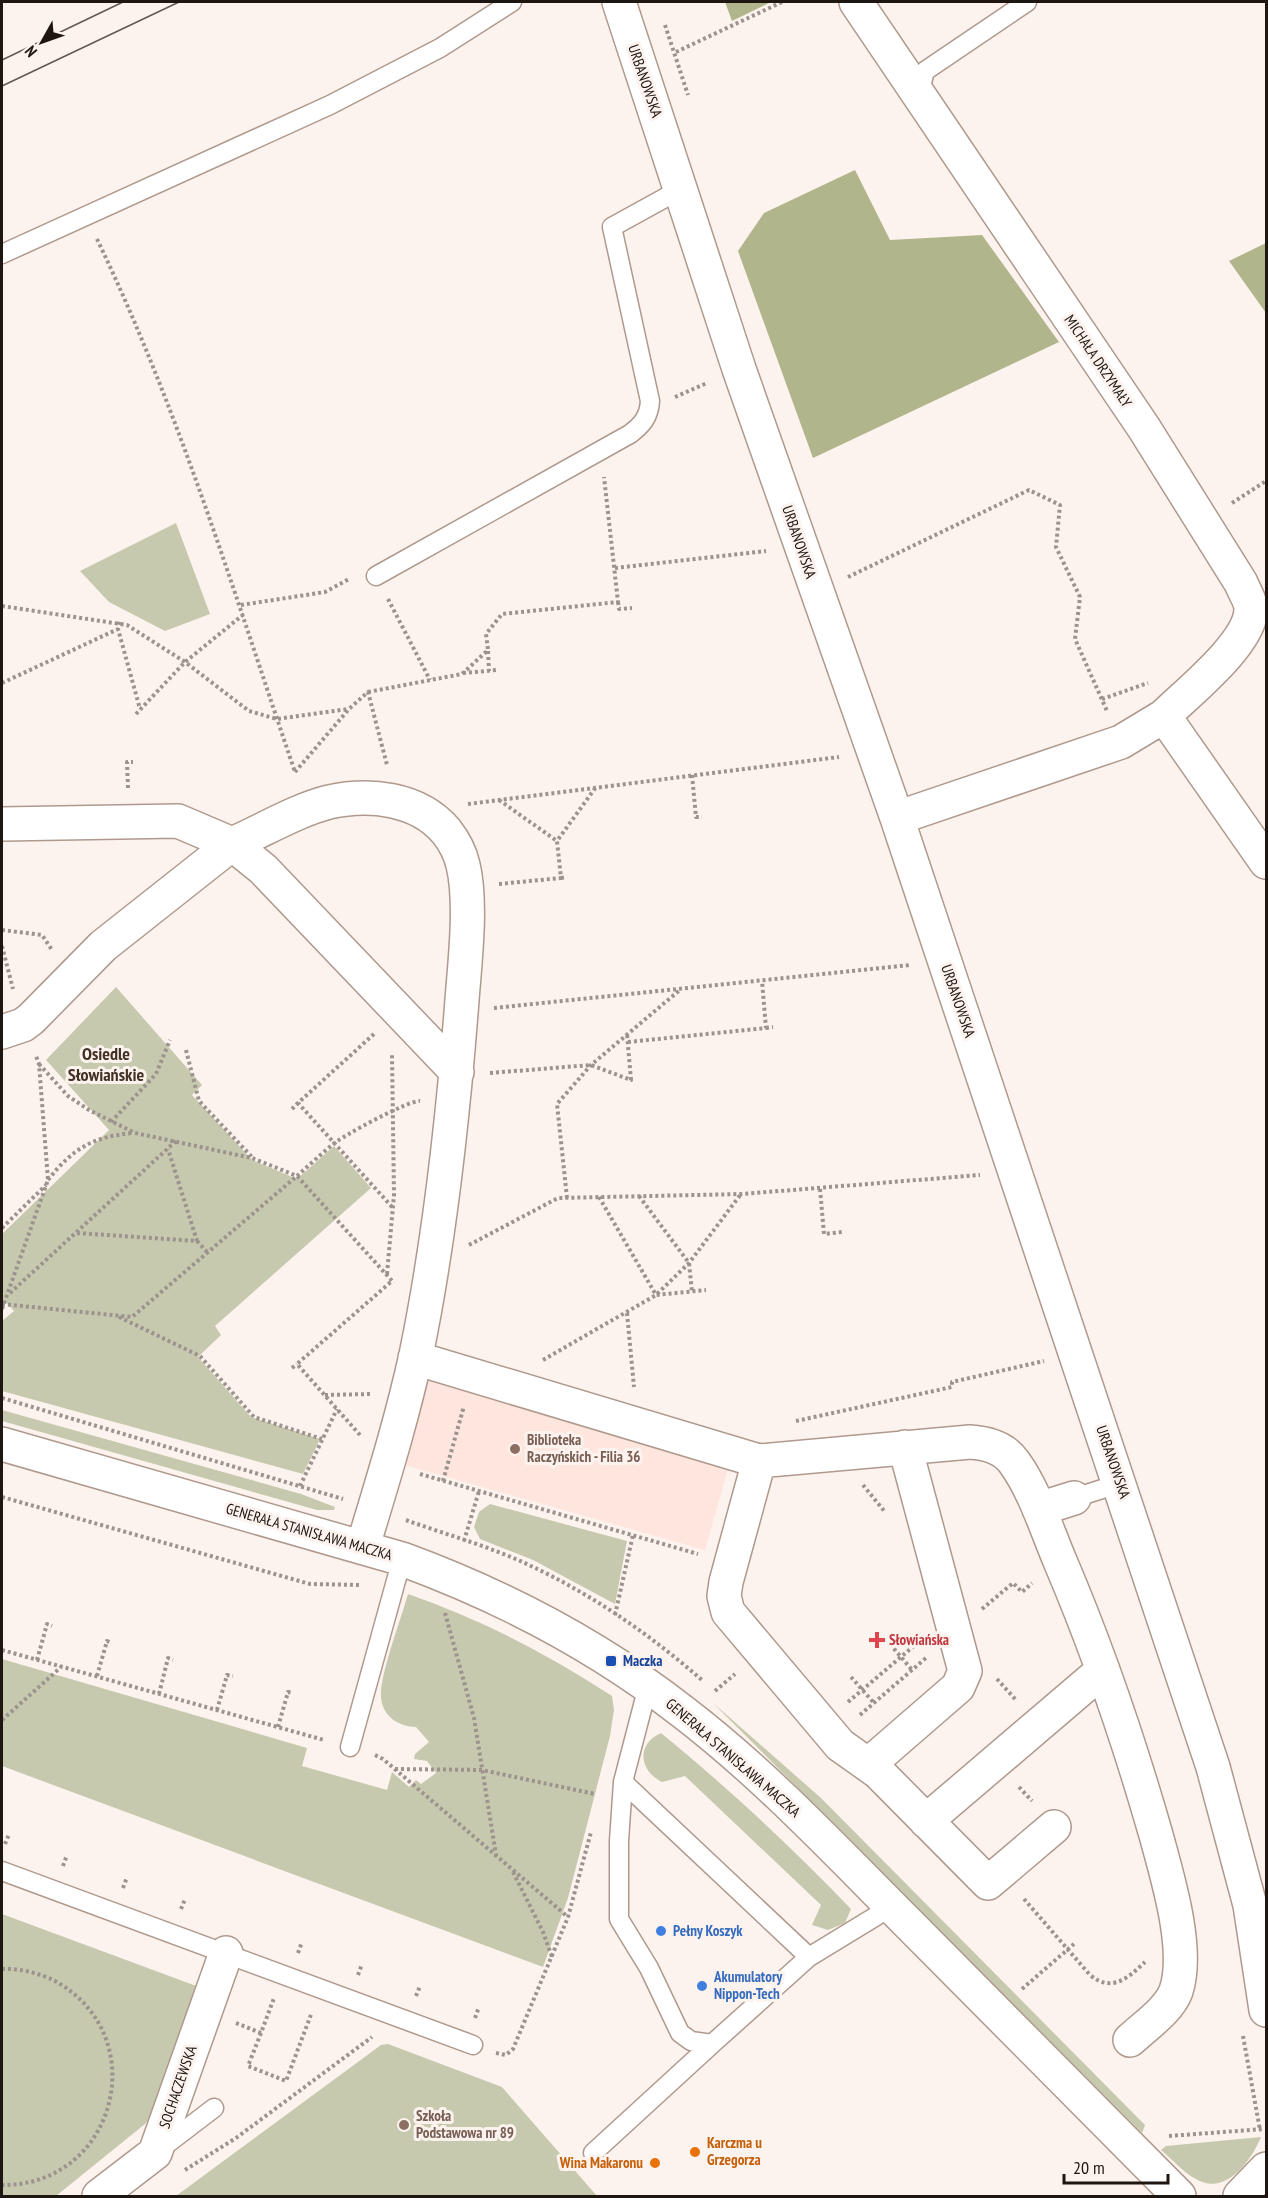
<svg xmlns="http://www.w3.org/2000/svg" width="1268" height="2198" viewBox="0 0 1268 2198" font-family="'PT Sans Narrow',sans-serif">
	<rect width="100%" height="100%" fill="#fdf3ee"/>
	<path fill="#fee5dd" d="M434,1351L737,1437L705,1550L404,1465Z"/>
	<path fill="#c6c9ad" d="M176,523L210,614L165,631L109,602L80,571Z
		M116,987L202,1085L192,1095L252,1160L297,1179L334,1146L371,1188L215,1326L221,1335L198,1357L251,1417L320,1439L303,1474L2,1391V1321L14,1311L2,1298V1234L109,1130L46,1060Z
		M2,1410L301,1494L335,1507L334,1510H317L2,1421Z
		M490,1504L627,1541L615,1604L533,1560L480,1539L474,1527L479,1512Z
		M408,1594C480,1619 548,1654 612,1696L614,1710L610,1736L568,1898L543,1967L2,1766V1659L307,1748L302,1766L387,1790L392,1772L409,1787L416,1780L421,1784L436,1773L427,1761L414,1759L415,1754L429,1742L416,1727C399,1727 382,1716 381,1697C379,1677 402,1616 408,1594Z
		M713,1703L821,1798L1145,2125L1142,2133Z
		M661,1733C728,1788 791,1846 851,1909L845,1923L828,1930L812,1925L821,1905L685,1776L662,1782C639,1771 636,1744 661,1733Z
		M2,1914L199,1987L152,2115L145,2124L56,2196H2Z
		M388,2044L502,2087L597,2196H176L381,2045Z
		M1261,2137C1251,2161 1225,2198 1194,2178C1182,2171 1172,2159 1161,2150L1166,2146Z"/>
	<path fill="#b1b58b" d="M725,2H771L732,21Z
		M855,170L890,240L982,235L1059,342L813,458L738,251L764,213Z
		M1266,243V313L1229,261Z"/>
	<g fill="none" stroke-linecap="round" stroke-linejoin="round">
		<defs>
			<path id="service" d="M919,94L925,71L1027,2
				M2,254L330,105L440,48L512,2
				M376,576L630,434C642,425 649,417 650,401L612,227L681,189
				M1074,1498L1121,1483
				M648,1686L623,1782L809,1957L891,1907
				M350,1747L402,1559
				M623,1782L619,1841V1919L649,1968L680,2033L691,2041L712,2044L809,1957
				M2,1871L473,2045
				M159,2150L214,2108
				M593,2153L712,2044"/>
			<path id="minor" d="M619,2L739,369L897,818L1213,1767L1250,1905L1266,2010
				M856,2L1144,428L1241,583C1244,591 1251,601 1251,609C1251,643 1187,693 1164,716L1266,862
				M897,818L1121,742L1164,716
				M2,824L178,821L232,844C262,831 297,810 329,802C369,793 418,798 446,831C454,841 460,852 463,865C472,902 465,961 462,1000C453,1119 440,1239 416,1355C402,1419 382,1483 363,1546
				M2,1032L23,1025L31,1019L103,946L232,844L263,869L457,1072
				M415,1358L759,1461L970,1442C987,1443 1004,1448 1014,1462C1035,1491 1046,1528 1060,1561C1098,1650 1129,1741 1156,1835C1167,1876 1190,1949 1176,1991C1169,2010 1145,2026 1130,2040
				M759,1461L726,1582L724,1596L728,1612L840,1745L878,1772L988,1883L1054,1827
				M1039,1509L1074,1498
				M868,1765L958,1687L965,1671L905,1447
				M926,1821L1103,1670
				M99,2196L155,2153L226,1953
				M1240,2196L1266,2169"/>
			<path id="tertiary" d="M2,1444L402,1559C503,1596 597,1645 683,1712C764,1774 834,1849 906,1921C997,2013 1088,2105 1179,2196"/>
		</defs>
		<use href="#service" stroke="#af998d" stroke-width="21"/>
		<use href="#minor" stroke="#af998d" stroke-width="36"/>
		<use href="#tertiary" stroke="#af998d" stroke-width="36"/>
		<path stroke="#9c938e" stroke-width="4" stroke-dasharray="3 3" stroke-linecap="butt" d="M665,25L688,95
			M676,52L782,2
			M97,239C179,410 234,593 295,772
			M675,397L707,383
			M1232,503L1266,481
			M615,568L766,551
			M848,577L1029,490L1060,505L1056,547L1080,597L1075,639L1107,711
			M388,599L430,680
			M618,602L619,609L632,608
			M241,605L325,592L349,579
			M2,606L127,625L185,662L249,711L277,719L348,709
			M120,622L118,629L140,709
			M488,651L489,671
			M463,673L497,670
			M2,683L118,629
			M368,692L462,674L488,650L486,634L502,614L618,602L604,477
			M1102,699L1148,683
			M136,714L185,662L244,614
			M295,772L349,709L368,692L387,765
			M692,775L696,817H702
			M128,788L127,762H133
			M499,800L557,841
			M468,804L839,757
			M561,878L567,877
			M499,884L561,878L557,841L596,787
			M2,930L42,935L52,950
			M2,946L13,989
			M494,1008L910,965
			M766,1028L773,1027
			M374,1034L298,1103L393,1208
			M628,1042L766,1028L762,981
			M186,1050L199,1101L252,1157
			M39,1064L68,1096L89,1110L135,1133L252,1158L297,1176C308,1166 320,1155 332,1145C342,1136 409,1100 420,1101
			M490,1073L591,1065L631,1080L627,1034
			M292,1109L298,1103
			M111,1122L156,1074L170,1040
			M48,1180C73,1148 93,1137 132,1133
			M820,1189L824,1234L842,1232
			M639,1196L689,1263L692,1292
			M599,1197L656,1295L706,1290
			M567,1198L557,1104L591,1065L681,989
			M2,1228L46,1185
			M77,1233L197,1241L168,1149
			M197,1241L208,1253
			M469,1245L558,1198L742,1194L980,1175
			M387,1274L394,1195L392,1054
			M10,1293L177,1140
			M2,1304L132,1317L297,1176L394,1283
			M2,1309L48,1180L39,1064L36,1056
			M627,1313L634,1387
			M119,1317L200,1356L254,1417L322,1439
			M543,1360L656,1295L689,1263L741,1194
			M292,1368L297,1364
			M325,1395L371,1394
			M2,1398L343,1499
			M796,1421L952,1387V1382L1044,1361
			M360,1435L297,1364L392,1281
			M420,1474L698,1554
			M443,1481L464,1406
			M863,1485L885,1512
			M300,1486L337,1409
			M2,1497L310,1584L361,1585
			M406,1520C447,1535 492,1547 531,1566C593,1595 652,1636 703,1681
			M464,1541L479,1491
			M982,1609L1013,1583L1022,1592L1032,1583
			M445,1613L474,1718L496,1855
			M615,1615L633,1535
			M890,1644L912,1670
			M2,1650L324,1740
			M37,1660L47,1624L52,1626
			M97,1676L107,1641L112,1643
			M851,1677L874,1703
			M997,1679L1016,1700
			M715,1691L735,1674
			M159,1694L168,1658L173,1660
			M848,1702L922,1639
			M217,1710L227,1675L233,1676
			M860,1715L927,1657
			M2,1720L61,1667
			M278,1727L288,1692L293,1693
			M375,1755L383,1759L568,1917
			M395,1769L482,1770L595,1794
			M1019,1787L1032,1801
			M5,1844L9,1834
			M63,1866L67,1855
			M513,1872L543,1932L552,1957
			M123,1888L127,1877
			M1024,1899L1090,1975C1112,1993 1128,1978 1145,1962
			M181,1909L185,1899
			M298,1953L302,1942
			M2,1969C19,1968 39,1973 55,1981C155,2036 116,2186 2,2185
			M358,1975L362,1964
			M1022,1989L1074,1944
			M416,1996L420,1986
			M475,2018L479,2007
			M236,2023L261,2033L274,1998
			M261,2033L248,2066L286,2081L312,2012
			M1243,2036L1260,2130
			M496,2053L506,2055L513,2049L568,1917L591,1832
			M1169,2136L1264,2129
			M185,2170L236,2138L372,2037"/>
		<use href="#service" stroke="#fff" stroke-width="18"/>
		<use href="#minor" stroke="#fff" stroke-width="33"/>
		<use href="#tertiary" stroke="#fff" stroke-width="33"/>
		<path stroke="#605853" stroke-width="1.5" d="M2,60L123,2
			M2,86L179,2"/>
	</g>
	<g fill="#8d6e63" stroke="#fdf3ee" stroke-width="2">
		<circle cx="515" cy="1449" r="6"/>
		<circle cx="404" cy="2125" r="6"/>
	</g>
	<path fill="#e0444e" stroke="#fdf3ee" stroke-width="2" d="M874 1631h6v6h6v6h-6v6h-6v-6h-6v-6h6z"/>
	<rect fill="#1a4fb4" stroke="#fdf3ee" stroke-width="2" x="605" y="1655" width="12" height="12" rx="3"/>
	<g fill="#3f7fe0" stroke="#fdf3ee" stroke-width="2">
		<circle cx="661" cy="1931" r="6"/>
		<circle cx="702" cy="1986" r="6"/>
	</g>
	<g fill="#e8710a" stroke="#fdf3ee" stroke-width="2">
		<circle cx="695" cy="2152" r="6"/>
		<circle cx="655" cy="2163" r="6"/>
	</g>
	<g text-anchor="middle" stroke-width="6" stroke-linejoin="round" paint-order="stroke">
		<g font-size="15" fill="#1e1611" stroke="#fdf3ee">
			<text transform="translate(645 81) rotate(71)" y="5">URBANOWSKA</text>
			<text transform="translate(1098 361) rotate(56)" y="5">MICHAŁA DRZYMAŁY</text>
			<text transform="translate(799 542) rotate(71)" y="5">URBANOWSKA</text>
			<text transform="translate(958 1001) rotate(71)" y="5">URBANOWSKA</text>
			<text transform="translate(1113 1462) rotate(71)" y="5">URBANOWSKA</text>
			<text transform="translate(309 1532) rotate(16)" y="5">GENERAŁA STANISŁAWA MACZKA</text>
			<text transform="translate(733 1758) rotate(41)" y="5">GENERAŁA STANISŁAWA MACZKA</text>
			<text transform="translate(178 2087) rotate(-71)" y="5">SOCHACZEWSKA</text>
		</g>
		<g font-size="15" font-weight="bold" fill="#785e54" stroke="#fdf3ee" text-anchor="start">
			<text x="527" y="1445">Biblioteka<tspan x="527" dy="17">Raczyńskich - Filia 36</tspan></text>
			<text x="416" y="2121">Szkoła<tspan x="416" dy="17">Podstawowa nr 89</tspan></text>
		</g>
		<g font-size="15" font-weight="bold" fill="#be3a42" stroke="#fdf3ee" text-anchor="start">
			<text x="889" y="1645">Słowiańska</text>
		</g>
		<g font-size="15" font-weight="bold" fill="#164399" stroke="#fdf3ee" text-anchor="start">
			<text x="623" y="1666">Maczka</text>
		</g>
		<g font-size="15" font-weight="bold" fill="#366cbe" stroke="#fdf3ee" text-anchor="start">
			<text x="673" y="1936">Pełny Koszyk</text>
			<text x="714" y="1982">Akumulatory<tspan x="714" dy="17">Nippon-Tech</tspan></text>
		</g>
		<g font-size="15" font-weight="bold" fill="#c56008" stroke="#fdf3ee" text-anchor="start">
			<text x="707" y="2148">Karczma u<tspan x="707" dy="17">Grzegorza</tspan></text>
			<text x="643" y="2168" text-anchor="end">Wina Makaronu</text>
		</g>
		<g font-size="18" font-weight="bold" fill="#423025" stroke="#fdf3ee">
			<text x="106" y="1060">Osiedle<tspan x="106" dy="21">Słowiańskie</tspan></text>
		</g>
	</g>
	<rect width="1268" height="2198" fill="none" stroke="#1e1611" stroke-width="6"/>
	<g transform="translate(42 42) rotate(230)" stroke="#fdf3ee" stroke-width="4.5" paint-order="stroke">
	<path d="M0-4.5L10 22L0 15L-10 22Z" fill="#1e1611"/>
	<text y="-9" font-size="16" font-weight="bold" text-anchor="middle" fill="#1e1611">N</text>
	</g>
	<path d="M1064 2174v9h104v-9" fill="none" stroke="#1e1611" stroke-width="3"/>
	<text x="1073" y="2174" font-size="18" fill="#1e1611" stroke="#fdf3ee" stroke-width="4.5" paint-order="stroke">20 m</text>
</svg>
